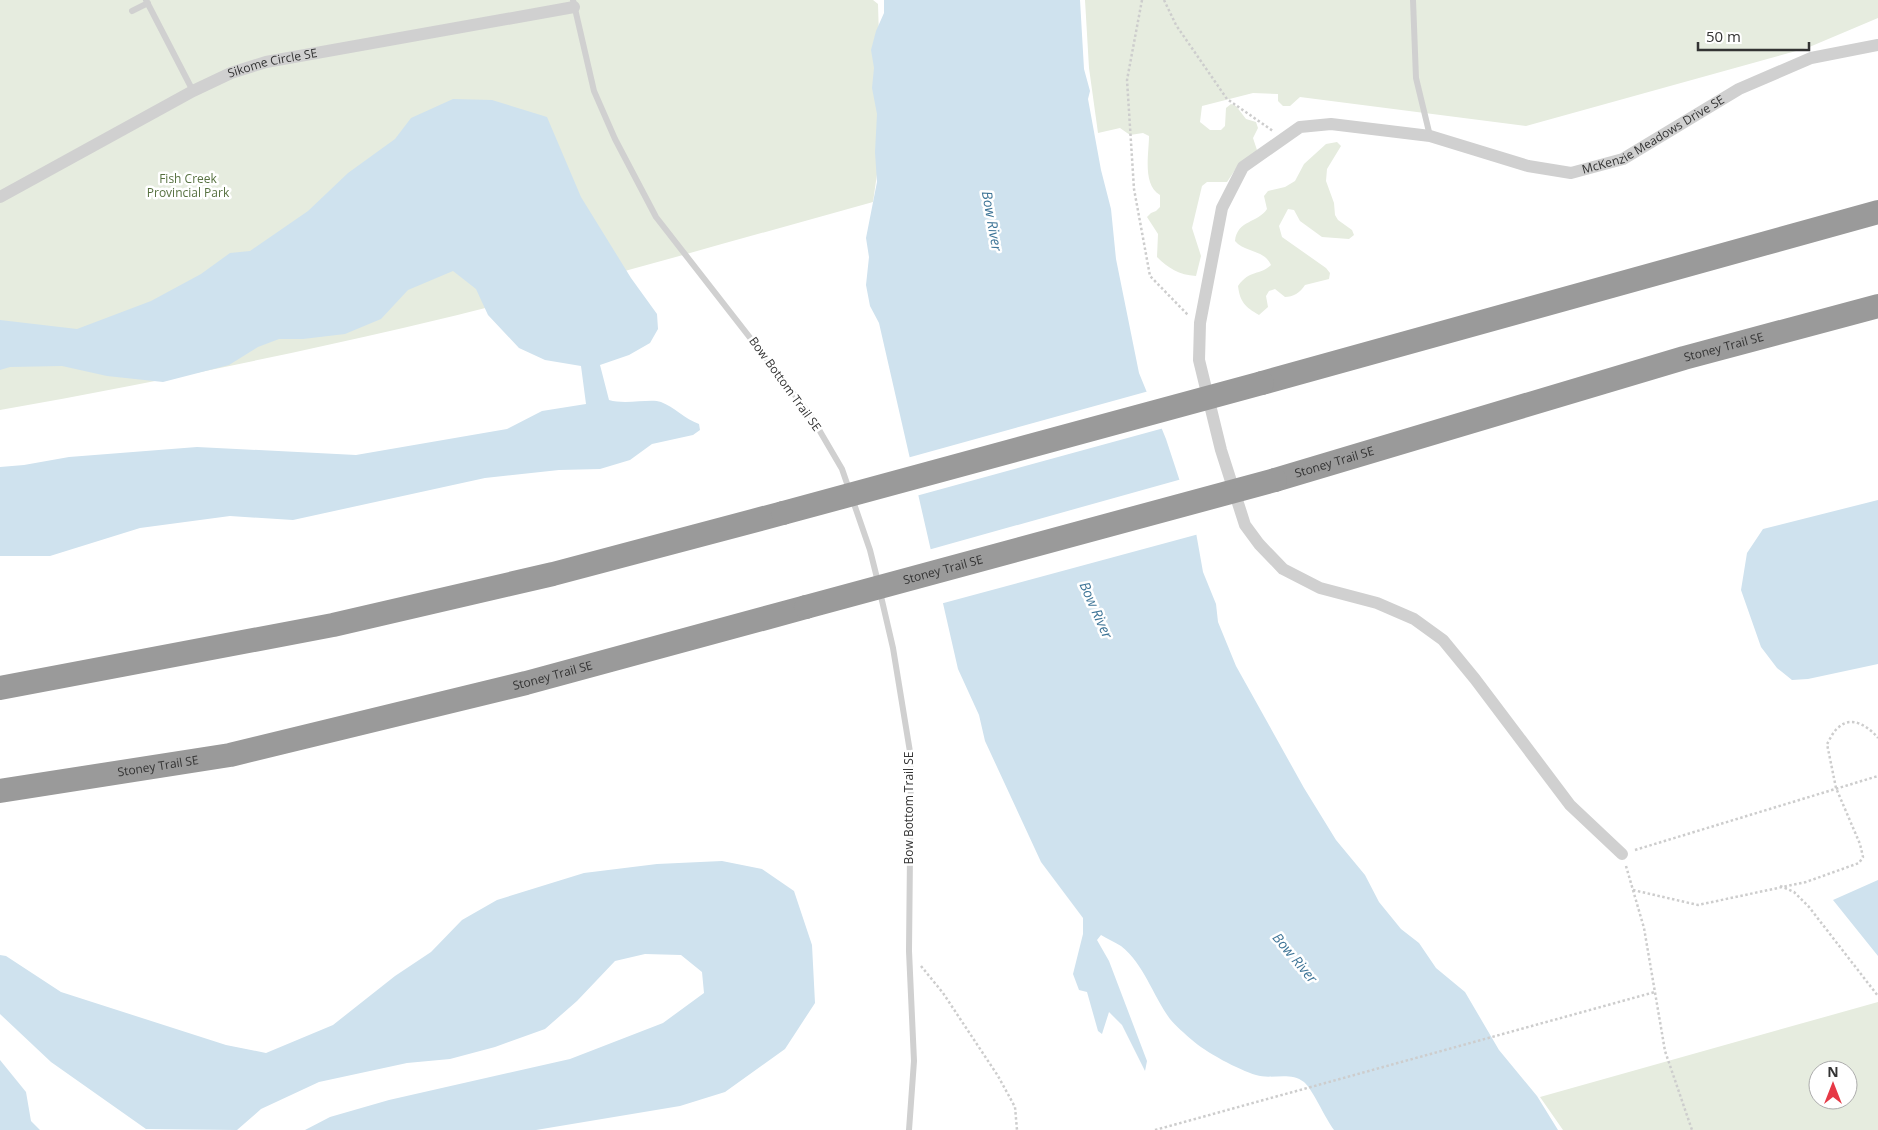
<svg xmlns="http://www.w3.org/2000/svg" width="1878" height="1130" viewBox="0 0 1878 1130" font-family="'Open Sans',sans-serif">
	<rect width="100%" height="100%" fill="#fff"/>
	<path fill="#e6ecdf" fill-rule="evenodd" d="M0,0H873L878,4L882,139L873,202C717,245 561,291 403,328C269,359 135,386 0,410Z
		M1085,0H1878V18L1807,48L1526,126L1300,97L1290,106H1283L1278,101V94L1253,93L1202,106L1200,122L1210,130H1221L1225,126L1226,108L1231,104L1236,106L1246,119L1256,122L1258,128L1253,138L1257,150L1237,167L1227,182H1207L1202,186L1192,228L1201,256L1196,276C1179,275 1168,268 1157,257L1158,234L1147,217L1151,213L1156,211L1160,207V195C1142,185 1149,153 1149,136L1143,133L1130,135L1120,128L1098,133L1089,68Z
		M1337,142L1341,146L1327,169L1326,181L1334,203L1335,215L1338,220L1352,230L1354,235L1349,239L1322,237L1300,221L1294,210L1288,209L1279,226L1282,237L1326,268L1330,273L1329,279L1305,285C1300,293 1293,297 1285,297L1275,289L1269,291L1266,296L1268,307L1259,315C1245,307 1240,302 1238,286C1250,269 1260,276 1271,265C1264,249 1245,253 1235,241C1237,220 1258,223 1267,209L1264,196L1268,191L1285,187L1295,181L1304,164L1326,144Z
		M1878,1002V1130H1563L1540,1097ZM1818,1070H1848V1100H1818Z"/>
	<path fill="#cfe2ee" d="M884,0H1080L1084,69L1090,91L1088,99L1101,170L1111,209L1116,259L1139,373L1166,439L1195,527L1203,572L1216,604L1218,622L1236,666L1304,788L1336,840L1365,875L1379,902L1401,929L1419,943L1436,968L1465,992L1499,1050L1537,1096L1558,1130H1334C1325,1118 1313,1090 1304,1082C1290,1071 1271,1080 1256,1075C1239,1070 1205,1052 1192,1040C1185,1034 1176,1026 1170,1019C1153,996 1144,964 1121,946C1115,942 1107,939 1101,935L1097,940L1109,961L1147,1061L1145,1071L1122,1025L1109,1012L1102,1034L1098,1031L1087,992L1079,990L1073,974L1083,934V918L1041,862L985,741L979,715L958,669L879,323L870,306L866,285L869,257L866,238L877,182L875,152L877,114L872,88L874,68L871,50L876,31L884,13Z
		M453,99L492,100L547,117L581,197L631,278L657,314L658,329L650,343L629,355L600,365L609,400C626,405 651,398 661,402C674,407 685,419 699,424L700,430L693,435L652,444L630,460L600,469L559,470L485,478L293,520L230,516L140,528L50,556H0V467L24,465L69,457L197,447L356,455L507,429L542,411L586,404L581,366L545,360L519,348L488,315L476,289L453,271L408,290L381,319L345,334L303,339H279L258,347L229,365L163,382L107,376L62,366L10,367L0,370V320L77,329L151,301L201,274L230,253L250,251L308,211L348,173L395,139L411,118Z
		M1878,500V664L1808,679L1792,680L1777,668L1761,647L1741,590L1747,553L1763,529Z
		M722,861L762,869L794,891L812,945L815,1003L785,1049L725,1092L680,1106L536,1130H305L330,1117L389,1100L570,1059L663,1023L704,993L702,972L681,955L645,954L615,961L577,1001L545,1029L495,1047L450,1059L407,1063L319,1082L261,1109L237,1130L146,1129L51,1062L0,1014V955L6,956L61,992L226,1045L266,1053L333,1025L395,976L431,952L462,920L497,900L584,873L657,864Z
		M1878,880V956L1833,900Z
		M0,1060L26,1092L31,1121L40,1130H0Z"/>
	<path fill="#fff" d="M1149,391L1164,428L916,496L907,458Z
		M1182,479L1199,534L940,604L928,550Z"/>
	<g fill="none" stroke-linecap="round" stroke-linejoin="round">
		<path stroke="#cdcdcd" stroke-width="2.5" stroke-dasharray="2.5 2.5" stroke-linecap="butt" d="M1142,0L1127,80L1134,189L1150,276L1188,315
			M1164,0L1176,25L1227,99L1273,131
			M1635,850L1878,776
			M1626,866L1644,928L1665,1051L1692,1130
			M1780,886L1794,892L1809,907L1878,996
			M1633,890L1698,905L1806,882L1859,863L1863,857L1860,844L1836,788L1827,744C1830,739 1834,730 1839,727C1852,715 1869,727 1878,738
			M921,966L943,993L998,1076L1015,1107L1017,1130
			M1155,1130L1655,992"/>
		<path stroke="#d0d0d0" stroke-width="6" d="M146,0L193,91
			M573,0L594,91L615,139L656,217L811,416L842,469L870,550L878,582
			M1413,0L1416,78L1430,136
			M132,11L148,3
			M880,592L893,648L911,758L909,951L914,1061L909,1130"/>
		<g stroke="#d0d0d0" stroke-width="12">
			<path id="s1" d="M0,197L193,91L231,73L266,62L574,7"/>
			<path id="s2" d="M1622,854L1570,805L1475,679L1443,640L1414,619L1377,603L1320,588L1283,569L1259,544L1245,525L1221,450L1199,360L1200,323L1222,208L1243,167L1300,127L1331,124L1430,136L1528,166L1571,173L1623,159L1739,89L1811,58L1878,45"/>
		</g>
		<g stroke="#9a9a9a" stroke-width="24">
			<path d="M1262,383L1878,212"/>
			<path id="s3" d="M1275,480L1684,358L1878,306"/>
			<path d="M0,688L333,625L553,574L783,513"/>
			<path id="s4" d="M0,791L230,755L526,683L806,607"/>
		</g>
		<g stroke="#9a9a9a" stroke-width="24">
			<path d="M783,513L1262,383"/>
			<path id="s5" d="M806,607L1275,480"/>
		</g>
	</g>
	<g text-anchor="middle" stroke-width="5" stroke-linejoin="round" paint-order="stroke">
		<g font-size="12" fill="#333" stroke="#fff">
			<text dy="4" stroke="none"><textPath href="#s1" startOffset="305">Sikome Circle SE</textPath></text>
			<text dy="4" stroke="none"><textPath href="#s2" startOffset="1324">McKenzie Meadows Drive SE</textPath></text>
			<text dy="4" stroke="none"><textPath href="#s3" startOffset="468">Stoney Trail SE</textPath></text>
			<text transform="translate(785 384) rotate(54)" y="4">Bow Bottom Trail SE</text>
			<text dy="4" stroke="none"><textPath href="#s3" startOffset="62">Stoney Trail SE</textPath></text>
			<text dy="4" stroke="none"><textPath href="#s5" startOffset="142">Stoney Trail SE</textPath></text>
			<text dy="4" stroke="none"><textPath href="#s4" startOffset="565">Stoney Trail SE</textPath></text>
			<text dy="4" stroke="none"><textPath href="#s4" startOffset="160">Stoney Trail SE</textPath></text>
			<text transform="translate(909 808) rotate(-90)" y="4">Bow Bottom Trail SE</text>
		</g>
		<g font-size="12" fill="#56703f" stroke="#fff">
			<text x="188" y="183">Fish Creek<tspan x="188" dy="14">Provincial Park</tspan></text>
		</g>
		<g font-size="14" font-style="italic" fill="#3f7597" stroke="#fff">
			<text transform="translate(992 221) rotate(80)" y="5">Bow River</text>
			<text transform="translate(1096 610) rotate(66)" y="5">Bow River</text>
			<text transform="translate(1295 958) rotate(50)" y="5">Bow River</text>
		</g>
	</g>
	<g transform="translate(1833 1085)"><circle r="24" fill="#ffffff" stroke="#adadad"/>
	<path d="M0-4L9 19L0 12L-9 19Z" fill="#e63946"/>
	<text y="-8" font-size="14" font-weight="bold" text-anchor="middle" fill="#333333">N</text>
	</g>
	<path d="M1698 42v8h111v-8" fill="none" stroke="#333333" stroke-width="2.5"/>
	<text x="1706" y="42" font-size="15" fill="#333333" stroke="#ffffff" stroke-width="4" paint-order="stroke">50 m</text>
</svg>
